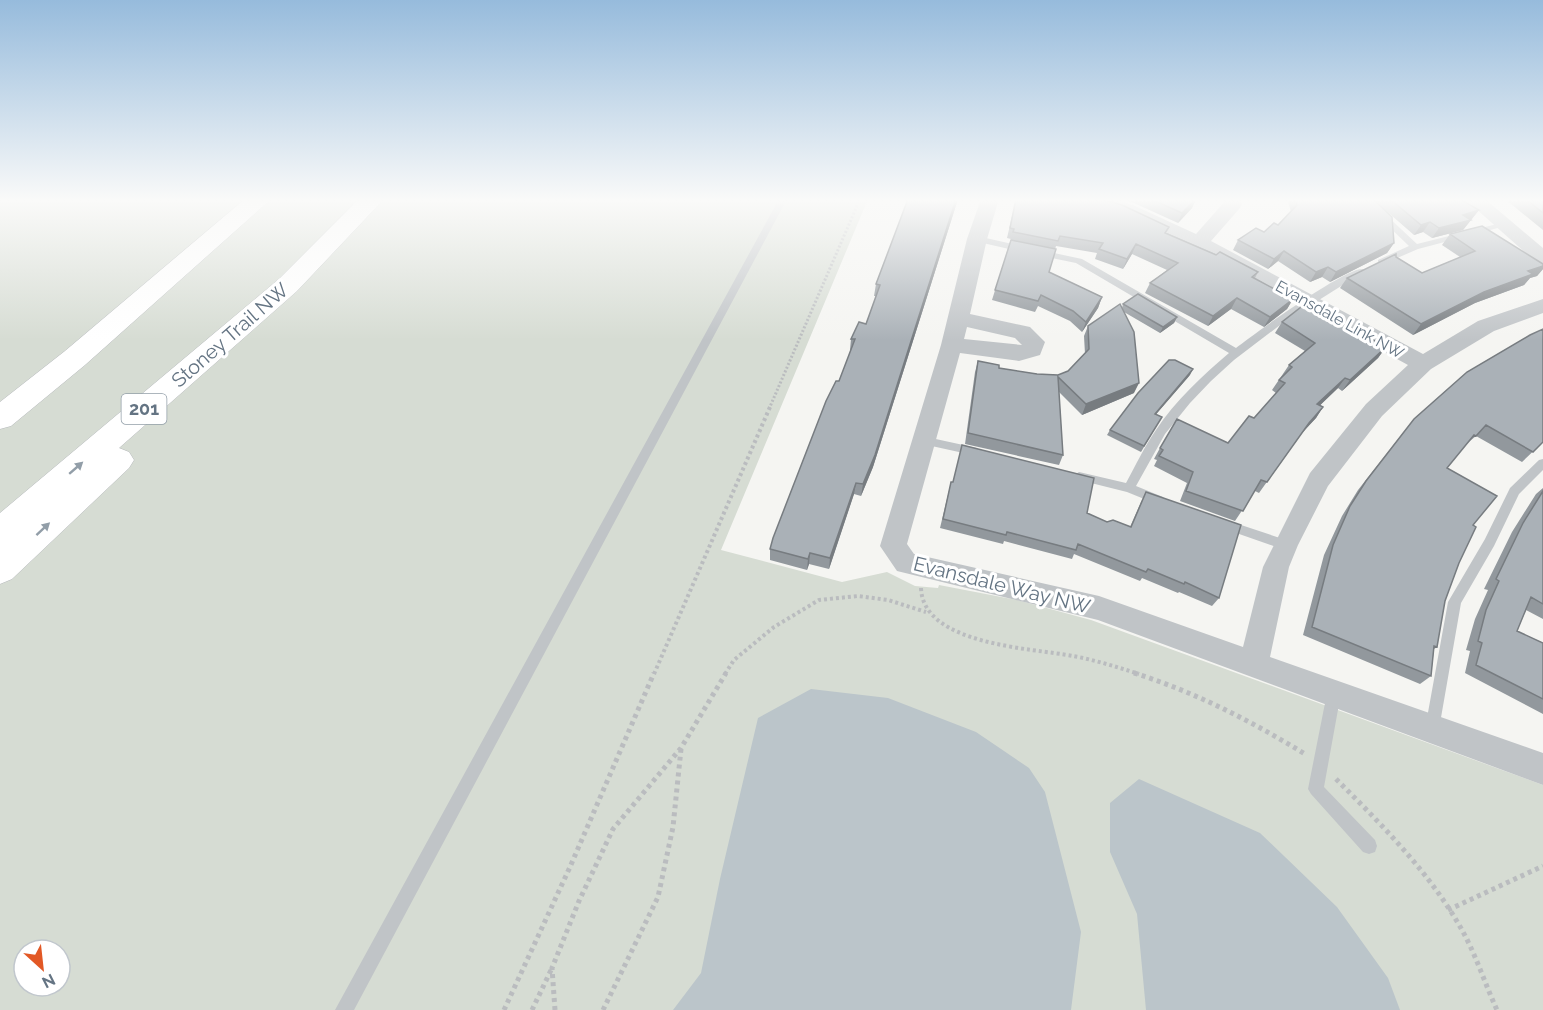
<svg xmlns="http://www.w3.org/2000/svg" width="1543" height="1010" viewBox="0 0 1543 1010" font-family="Raleway,sans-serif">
	<rect width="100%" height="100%" fill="#f5f5f2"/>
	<path fill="#d6dcd3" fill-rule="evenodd" d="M4,199H868L721,550L842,582L887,572L915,586L938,588L939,585L1017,600L1091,620L1543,785V1010H0V202ZM24,950H60V986H24Z"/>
	<path fill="#bbc5ca" d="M811,689L888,698L976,732L1029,768L1045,792L1081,932L1071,1010H673L701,973L720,879L758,718Z
		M1139,779L1260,833L1337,907L1388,978L1400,1010H1146L1137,914L1110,852V803Z"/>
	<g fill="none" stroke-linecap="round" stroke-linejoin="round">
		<defs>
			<path id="motorway" d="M245,199H271L85,365L11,426L0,429V402L65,351Z
				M359,199H384L297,291L119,448L129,452L134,460L129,468L12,579L0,584V513L279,279Z"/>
		</defs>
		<use href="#motorway" stroke="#b5b8bb" stroke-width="1"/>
		<path stroke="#babcbf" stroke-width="3" stroke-dasharray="2 2" stroke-linecap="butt" d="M769,409L860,199"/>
		<path stroke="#babcbf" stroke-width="4" stroke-dasharray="3 3" stroke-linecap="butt" d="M921,588C923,645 1031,648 1073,656C1095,660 1117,667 1139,674
			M654,674L770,407
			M725,674L734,660L774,627L819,600L858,596L888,600L926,612"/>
		<path stroke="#babcbf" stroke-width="5" stroke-dasharray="4 4" stroke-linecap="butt" d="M1134,673C1195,692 1251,721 1305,754
			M1336,779C1382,825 1430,873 1462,930C1476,955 1485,984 1497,1010
			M1448,910L1543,866
			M504,1010L570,867L654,673
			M532,1010L552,968
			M555,1010L552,968L579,901L613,829L681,748L726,673
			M603,1010L658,897L673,827L681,749"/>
		<path fill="#c0c4c7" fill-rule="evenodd" d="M779,199H787L354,1010H335Z
			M1360,199H1369L1417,244L1505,222L1509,225L1418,249L1381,265L1378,264V260L1409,246Z
			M977,236L1026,247L1028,249L1023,252L974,241L972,239Z
			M1040,250L1082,259L1236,348C1254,334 1346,267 1363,269L1365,271L1284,322L1234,360L1211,381L1190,403L1165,434L1136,486L1163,497L1165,500L1163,503L1159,505L1127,492L1075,479L1073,476L1079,472L1126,483C1136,465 1144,447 1156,430C1175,401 1203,375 1229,353L1076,263L1037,255V251Z
			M922,436L977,448L983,452L977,456L918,443L916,440Z
			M1543,459V470L1519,494L1494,546L1461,603L1439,729L1437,734L1432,736L1427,734L1425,729L1448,602L1485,539L1510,488L1539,460Z
			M1226,520L1289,541L1291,545L1289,549L1285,550L1222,528L1220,525L1222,522Z
			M1334,686L1339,688L1341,693L1324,787L1375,840L1377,846L1375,852L1369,854L1363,852L1311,794L1308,789L1327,693L1329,688Z"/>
		<path fill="#c0c4c7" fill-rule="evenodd" d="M981,199H999L987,239L970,314L1030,327L1045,342L1040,355L1019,361L960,353L907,544L914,554L1099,596L1243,647L1263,567L1310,473L1366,404L1408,365L1192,247L1119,213L1087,203L1084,199H1112L1133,205L1196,234L1226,200H1240L1242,204L1240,208L1211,241L1423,354L1478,321L1543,299V313L1494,331L1431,369L1382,416L1328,486L1298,545L1289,567L1270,657L1543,753V785L1098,620L897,571L880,546L941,345L967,239ZM967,327L1015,338L1022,345L964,339Z
			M1465,199H1485L1543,248V264L1536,262Z"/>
		<use href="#motorway" fill="#fff" fill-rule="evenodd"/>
	</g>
	<path fill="#92989d" d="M908,199H958L873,467L861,496L854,494L829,569L809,564L807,570L770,560V549L851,351L850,350L851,339L866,324L876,296H874L876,284Z
		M1016,199L1167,233L1258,272L1255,278L1293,299L1287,309L1264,327L1231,309L1208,326L1145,293L1150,283L1167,270L1132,254L1123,269L1095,259L1097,253L1056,246L1049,272L1102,297L1098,308L1082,332L1070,321L1038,306L1035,312L992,300L1011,239L1007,238Z
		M1120,199H1196L1192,208L1178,223L1134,203Z
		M1286,199H1460L1479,210L1463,230L1432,238L1423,232L1414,235L1383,208L1394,243L1387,253L1330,282L1322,277L1310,282L1278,261L1268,269L1233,250L1238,240L1264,232L1278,225L1291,212L1288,201Z
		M1505,199H1543V230Z
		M1450,234L1543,264V269L1537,276L1530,278L1524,285L1475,303L1413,335L1340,288L1347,278L1396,257L1422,273L1460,257L1442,245Z
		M1123,304L1177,317L1174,323L1160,333L1124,312L1134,393L1082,415L1059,392L1063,455L1059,465L965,444L975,372L978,361L999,368L1037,374L1058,375L1068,371L1085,354L1084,336L1088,326L1122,308Z
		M1282,322L1386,347L1378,358L1342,391L1338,388L1320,405L1323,407L1316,418L1302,433L1259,493L1255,491L1235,521L1180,501L1187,483L1154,466L1157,460L1154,459L1160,448L1228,443L1254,418L1276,393L1272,390L1289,365L1305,351L1275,333Z
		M1467,372L1543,442L1522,462L1476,436L1465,445L1447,468L1473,525L1445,601L1437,647L1434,649L1431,676L1420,684L1303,635L1324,555L1342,516L1358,490L1414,419Z
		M1190,375L1156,414L1162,417L1141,452L1107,435L1110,430Z
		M951,482L1087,513L1107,522L1130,527L1141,502L1146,492L1219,598L1212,606L1179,592L1178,593L1142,578L1140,581L1074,554L1072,559L1004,541L1003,544L940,528Z
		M1543,488V619L1526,610L1517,631L1543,643V714L1465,673L1470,651L1466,650L1475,619L1488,590L1484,589L1512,532L1536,494Z"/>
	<path fill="#777c80" d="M956,199H958L873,467L861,496L863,484Z
		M1196,199L1192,208L1178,223L1182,213Z
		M1479,210L1463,230L1432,238L1439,228L1463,215Z
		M1430,222L1423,232L1414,235L1421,225Z
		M1394,243L1387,253L1330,282L1336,272Z
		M1136,244L1132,254L1123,269L1127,259Z
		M1284,251L1278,261L1268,269L1274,259Z
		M1543,266V269L1537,276L1530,278L1524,285L1475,303L1413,335L1421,324L1484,292L1528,271Z
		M1328,267L1322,277L1310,282L1316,272Z
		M1102,297L1098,308L1082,332L1086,322Z
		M1237,298L1231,309L1208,326L1213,316Z
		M1293,299L1287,309L1264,327L1270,317Z
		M1177,317L1174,323L1160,333L1163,327Z
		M1386,347L1378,358L1342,391L1350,380Z
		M1193,369L1190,375L1152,419L1155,414Z
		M1345,378L1338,388L1310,415L1317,404Z
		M1139,383L1134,393L1082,415L1086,404Z
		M1323,407L1316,418L1302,433L1309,423Z
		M856,483L854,494L829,569L830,558Z
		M810,553L809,564L807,570L808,559Z"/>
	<path fill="#aab1b7" stroke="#777c80" stroke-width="1.5" d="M908,199H956L875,455L863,484L856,483L830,558L810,553L808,559L770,549L773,538L826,401L836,381H839L855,339H851L859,322L866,324L880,285L876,284Z
		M1016,199H1102L1122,205L1169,227L1165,233L1216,255L1220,252L1258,272L1252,277L1293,299L1270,317L1237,298L1213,316L1150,283L1178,263L1136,244L1127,259L1099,249L1103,243L1060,236L1058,241L1013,232L1014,229L1010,228Z
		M1151,199H1196L1182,213Z
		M1295,199H1373L1392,217L1394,243L1336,272L1328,267L1316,272L1284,251L1274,259L1238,240L1256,228L1264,232L1274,223L1278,225L1297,205Z
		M1390,199H1460L1479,210L1463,215L1471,220L1439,228L1430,222L1421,225Z
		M1526,199H1543V213Z
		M1482,226L1543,264V266L1528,271L1533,274L1484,292L1421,324L1347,278L1396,254V257L1422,273L1475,251L1450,234Z
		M1011,240L1056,249L1049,272L1102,297L1086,322L1073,311L1041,295L1038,301L995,290Z
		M1138,294L1177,317L1163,327L1123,304Z
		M1120,304L1134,332L1139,383L1086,404L1058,377L1063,455L968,433L978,361L999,365V368L1037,374L1058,375L1068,371L1089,349L1088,326Z
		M1305,304L1386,347L1350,380L1345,378L1317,404L1323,407L1309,423L1267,482L1261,480L1243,511L1186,491L1193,472L1159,456L1163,450L1160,448L1177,419L1228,443L1249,416L1254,418L1285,383L1279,380L1292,367L1289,365L1315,343L1282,322Z
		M1543,329V442L1533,452L1486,425L1476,436L1474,435L1447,468L1497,496L1473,525L1476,527L1459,563L1445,601L1437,647L1434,646L1431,676L1312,627L1333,545L1350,506L1366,481L1414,419L1467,372L1530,335Z
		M1169,360H1175L1193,369L1155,414L1162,417L1144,446L1110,430L1138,393Z
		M962,445L1094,478L1087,513L1107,522L1113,520L1131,527L1146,492L1241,525L1219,598L1185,582L1184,584L1148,569L1146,572L1078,544L1076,550L1007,532L1006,535L943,519L951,482H953Z
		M1543,491V604L1531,597L1517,631L1543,643V699L1476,665L1482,643L1478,641L1486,610L1499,581L1496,579L1523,523Z"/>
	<defs><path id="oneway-solid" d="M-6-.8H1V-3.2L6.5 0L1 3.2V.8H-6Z" transform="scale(1.5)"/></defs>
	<g fill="#929ea8">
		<use href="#oneway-solid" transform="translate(76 468) rotate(-41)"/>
		<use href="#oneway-solid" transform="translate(43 529) rotate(-43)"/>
	</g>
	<linearGradient id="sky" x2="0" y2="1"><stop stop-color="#96bbdc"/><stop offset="0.59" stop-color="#fafaf9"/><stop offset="1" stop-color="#fafaf9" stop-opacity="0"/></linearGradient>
	<rect width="1543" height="340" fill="url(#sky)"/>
	<g text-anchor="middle" stroke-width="6" stroke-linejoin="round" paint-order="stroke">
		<g font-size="16" fill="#647483" stroke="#fff">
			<text transform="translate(1340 319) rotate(29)" y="6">Evansdale Link NW</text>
		</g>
		<rect fill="#fff" stroke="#929ea8" stroke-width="1.5" x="121.5" y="394" width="45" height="30" rx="4.5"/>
		<g font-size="18" font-weight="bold" fill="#647483">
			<text x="144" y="415">201</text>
		</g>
		<g font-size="20" fill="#647483" stroke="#fff">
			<text transform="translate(230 335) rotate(-41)" y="7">Stoney Trail NW</text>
			<text transform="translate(1002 585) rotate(14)" y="7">Evansdale Way NW</text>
		</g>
	</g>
	<g transform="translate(42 968) rotate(153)"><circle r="28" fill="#ffffff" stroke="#c1c7cd" stroke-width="1.5"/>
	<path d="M0-4.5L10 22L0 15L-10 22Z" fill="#e25825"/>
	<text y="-9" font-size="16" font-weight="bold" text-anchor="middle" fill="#647483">N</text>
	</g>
</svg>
